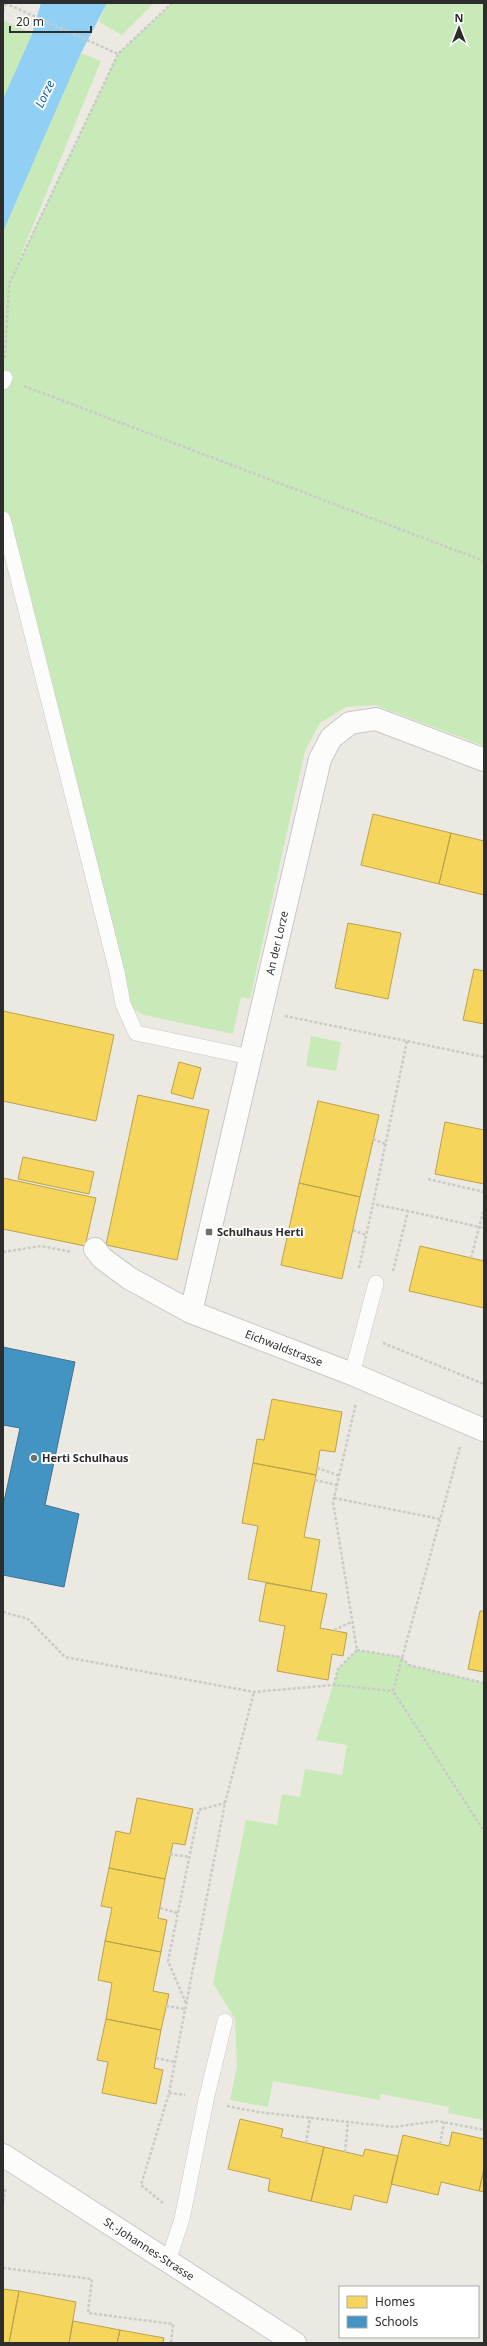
<svg xmlns="http://www.w3.org/2000/svg" width="487" height="2346" viewBox="0 0 487 2346" font-family="'Noto Sans',sans-serif">
	<rect width="100%" height="100%" fill="#ece9e2"/>
	<path fill="#c8eab8" d="M107,3H154L122,35L99,22Z
		M172,3H484V746L375,705L346,707L320,723L305,751L250,999L241,997L233,1034L144,1015L123,1004L3,519V232L81,53L101,61L13,274L118,54Z
		M3,20L32,34L3,99Z
		M311,1036L341,1042L336,1071L306,1066Z
		M357,1650L401,1657L409,1665L484,1683V2120L448,2113L449,2107L381,2094L380,2100L273,2081L268,2107L230,2100L237,2066L235,2019L213,1983L246,1820L277,1825L282,1794L300,1797L305,1769L342,1775L347,1745L316,1740L338,1669Z"/>
	<path fill="#8fd0f4" d="M41,3H107L81,53L3,232V99L32,34Z"/>
	<path fill="#f6d55c" stroke="#baa34e" d="M373,814L451,833L439,884L361,865Z
		M451,833L484,841V895L439,884Z
		M348,923L401,933L388,999L335,988Z
		M474,969L484,971V1024L463,1020Z
		M3,1011L114,1035L96,1121L3,1101Z
		M179,1062L201,1068L193,1099L171,1093Z
		M138,1095L209,1110L177,1260L106,1245Z
		M318,1101L379,1115L360,1197L299,1183Z
		M445,1122L484,1130V1184L435,1174Z
		M23,1157L94,1172L89,1194L18,1179Z
		M3,1178L96,1198L85,1246L3,1229Z
		M299,1183L360,1197L342,1279L281,1265Z
		M420,1246L484,1261V1308L409,1291Z
		M272,1399L342,1412L335,1452L320,1450L316,1475L253,1463L257,1439L264,1440Z
		M253,1463L316,1475L304,1537L320,1540L311,1591L248,1579L258,1526L242,1523Z
		M266,1583L327,1594L320,1628L347,1633L343,1656L332,1654L328,1680L277,1671L285,1626L259,1621Z
		M480,1611H484V1672L468,1669Z
		M137,1798L193,1809L185,1845L173,1843L165,1879L109,1868L116,1831L130,1834Z
		M109,1868L165,1879L158,1918L167,1920L161,1952L105,1941L112,1908L101,1906Z
		M105,1941L161,1952L153,1991L169,1994L161,2030L106,2019L112,1983L98,1980Z
		M106,2019L161,2030L154,2068L163,2070L156,2104L102,2093L108,2062L97,2060Z
		M240,2119L283,2129L281,2137L324,2147L311,2201L268,2191L270,2179L228,2169Z
		M452,2132L484,2139V2169L479,2191L441,2182L438,2195L391,2184L403,2135L449,2146Z
		M324,2147L363,2156L365,2149L398,2156L387,2203L354,2195L351,2210L311,2201Z
		M484,2169V2192L479,2191Z
		M3,2289L19,2291L9,2343H3Z
		M19,2291L76,2302L69,2343H9Z
		M73,2321L120,2330L117,2343H69Z
		M120,2330L164,2338L163,2343H117Z"/>
	<path fill="#4393c3" stroke="#3c7496" d="M3,1347L75,1362L45,1505L79,1514L64,1587L3,1575V1506L20,1428L3,1425Z"/>
	<g fill="none" stroke-linecap="round" stroke-linejoin="round">
		<defs>
			<path id="lane" d="M3,382L5,378
				M3,519L117,972L123,1004L136,1033L250,1057
				M352,1374L376,1283
				M168,2261L182,2219L206,2100L225,2021"/>
			<path id="street" d="M95,1249L102,1258L129,1278L191,1312L352,1374L484,1430
				M191,1312L320,759L331,738L350,723L376,719L484,760
				M3,2155L295,2343"/>
		</defs>
		<use href="#lane" stroke="#c9c8c8" stroke-width="16"/>
		<use href="#street" stroke="#c9c8c8" stroke-width="24"/>
		<path stroke="#cacac9" stroke-width="2.5" stroke-dasharray="3 2" stroke-linecap="butt" d="M5,3L118,54
			M3,11L6,3
			M5,358L9,284L118,54L172,3
			M24,386L484,561
			M285,1016L484,1057
			M407,1041L373,1204L408,1211
			M373,1139L385,1144
			M428,1179L484,1192
			M353,1230L366,1235
			M3,1252L41,1246L72,1252
			M471,1258L484,1209
			M359,1268L373,1204
			M393,1271L408,1211L484,1228
			M383,1343L484,1384
			M460,1447L393,1691L484,1831
			M317,1468L340,1476
			M315,1480L337,1485
			M334,1498L440,1519
			M3,1612L28,1619L65,1657L254,1692L334,1685L393,1691
			M334,1630L352,1622
			M357,1650L401,1657L409,1665L484,1683
			M334,1685L338,1669L357,1650L333,1502L356,1403
			M170,1854L189,1857
			M160,1908L177,1913
			M186,2003L168,1961L199,1810L225,1803
			M166,2006L186,2009
			M156,2058L175,2062
			M169,2093L185,2095
			M227,2106L258,2112L394,2127L438,2121L484,2130
			M306,2143L310,2117
			M440,2144L444,2122
			M345,2152L348,2122
			M3,2202L6,2187
			M163,2203L141,2185L169,2093L225,1803L254,1692
			M3,2268L92,2279L88,2313L173,2324L171,2343"/>
		<use href="#lane" stroke="#fcfcfb" stroke-width="15"/>
		<use href="#street" stroke="#fcfcfb" stroke-width="22"/>
	</g>
	<g fill="#706f6c" stroke="#fff" stroke-width="1.5">
		<rect x="205" y="1228" width="8" height="8" rx="2"/>
		<circle cx="34" cy="1458" r="4"/>
	</g>
	<g text-anchor="middle" stroke-width="4" stroke-linejoin="round" paint-order="stroke">
		<g font-size="11" fill="#2d2d2d" stroke="#fff">
			<text transform="translate(277 943) rotate(-77)" y="4">An der Lorze</text>
			<text transform="translate(284 1348) rotate(21)" y="4">Eichwaldstrasse</text>
			<text transform="translate(149 2249) rotate(33)" y="4">St.-Johannes-Strasse</text>
		</g>
		<g font-size="11" font-weight="bold" fill="#2d2d2d" stroke="#fff" text-anchor="start">
			<text x="217" y="1236">Schulhaus Herti</text>
			<text x="42" y="1462">Herti Schulhaus</text>
		</g>
		<g font-size="12" font-style="italic" fill="#0060ae" stroke="#fff">
			<text transform="translate(45 94) rotate(-65)" y="4">Lorze</text>
		</g>
	</g>
	<rect width="487" height="2346" fill="none" stroke="#2d2d2d" stroke-width="8"/>
	<rect x="339" y="2286" width="140" height="52" fill="#ffffff" stroke="#ababab"/>
	<rect x="347" y="2296" width="20" height="12" fill="#f6d55c" stroke="#ababab"/>
	<text x="375" y="2306" font-size="12" fill="#2d2d2d">Homes</text>
	<rect x="347" y="2316" width="20" height="12" fill="#4393c3" stroke="#ababab"/>
	<text x="375" y="2326" font-size="12" fill="#2d2d2d">Schools</text>
	<g transform="translate(459 28)" stroke="#ffffff" stroke-width="3" paint-order="stroke">
	<path d="M0-3L7 15L0 10L-7 15Z" fill="#2d2d2d"/>
	<text y="-6" font-size="11" font-weight="bold" text-anchor="middle" fill="#2d2d2d">N</text>
	</g>
	<path d="M10 26v6h81v-6" fill="none" stroke="#2d2d2d" stroke-width="2"/>
	<text x="16" y="26" font-size="12" fill="#2d2d2d" stroke="#ffffff" stroke-width="3" paint-order="stroke">20 m</text>
</svg>
